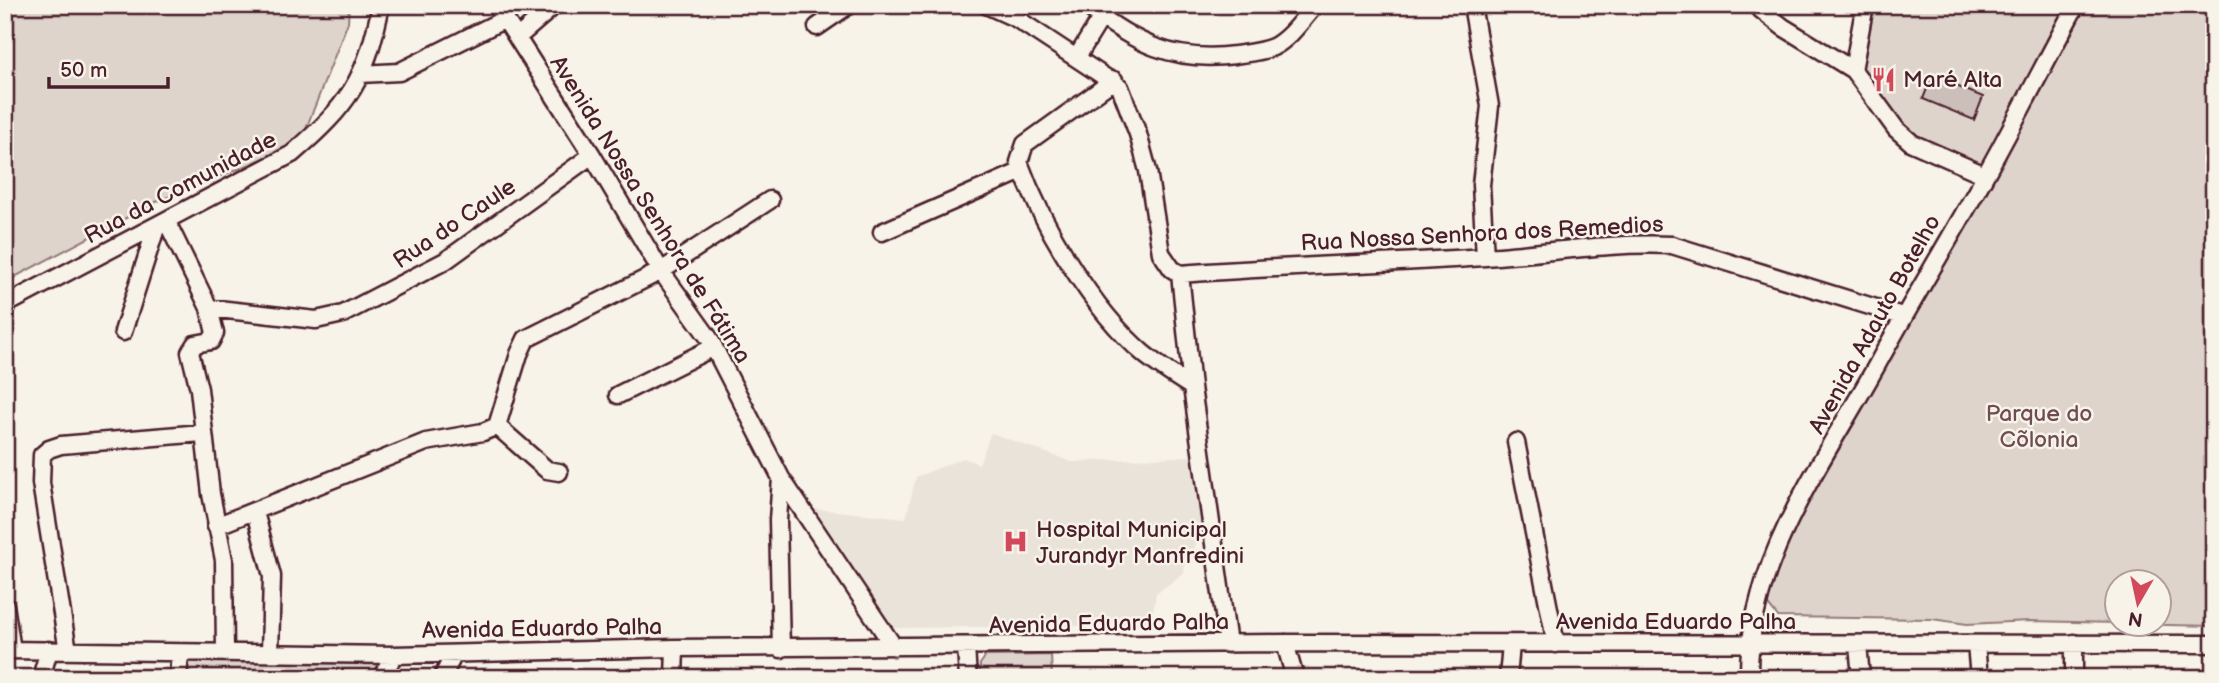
<svg xmlns="http://www.w3.org/2000/svg" width="2219" height="683" viewBox="0 0 2219 683" font-family="'Balsamiq Sans',sans-serif">
	<rect width="100%" height="100%" fill="#f7f3e8"/>
	<filter id="ink" filterUnits="userSpaceOnUse"><feTurbulence type="fractalNoise" baseFrequency=".0143" numOctaves="2"/><feDisplacementMap in="SourceGraphic" scale="14" xChannelSelector="R" yChannelSelector="G"/><feConvolveMatrix kernelMatrix="1 2 1 2 8 2 1 2 1" color-interpolation-filters="sRGB"/></filter>
	<g filter="url(#ink)">
		<path fill="#eae3da" d="M991,433L1072,462L1192,456L1202,530L1192,554L1185,557L1184,574L1156,593L1151,625L894,628L815,509L906,518L916,477L963,458L979,464Z
			M865,669H940L943,678H855Z"/>
		<path fill="#ded4cc" stroke="#947a7c" stroke-width="2" d="M5,5H349L348,22L300,144L156,202L9,280L5,269Z
			M1868,5H2073L1984,173L1914,140L1854,71Z
			M2077,5H2214V626L2122,624H2160V582H2118L2117,623L2030,621L1967,624L1932,619L1778,617L1760,595L1784,541Z
			M1051,655L1052,678H980V664L986,656Z
			M185,659L384,661L376,678H182Z"/>
		<path fill="#ccbfb9" stroke="#4a1f2b" stroke-width="2" d="M1932,76L1983,97L1974,120L1923,99Z"/>
		<g fill="none" stroke-linecap="round" stroke-linejoin="round">
			<defs>
				<path id="minor" d="M496,5L592,155L661,271L709,338L781,478L894,647
					M986,5L1017,19L1120,87L1138,134L1148,171L1161,253L1172,269L1180,274
					M1086,5C1134,43 1173,63 1235,55C1248,53 1261,52 1273,47C1290,38 1302,20 1315,5
					M1472,5L1490,106L1481,185L1485,257
					M1755,5L1783,27L1853,70L1896,129L1912,143L1985,175
					M817,27L849,5
					M518,37L555,5
					M1077,57L1109,5
					M1853,70L1865,5
					M360,74L399,72L505,19
					M1114,80L1025,144L1019,162C1042,225 1092,310 1144,354C1159,366 1176,377 1192,387
					M167,222L209,308L215,333L211,341L195,344L190,352L199,389L211,494L224,560L225,653
					M882,232L1022,171
					M5,305L292,154C349,105 366,80 381,5
					M209,308L316,320L343,314L445,261L592,155
					M123,332L156,228
					M618,395L714,347
					M497,426L547,470L559,472
					M1516,442L1556,644
					M255,512L272,576L270,653
					M216,526L426,442L483,432L497,426L519,354L526,339L661,271L770,200
					M5,605L12,650
					M1285,643L1295,678
					M2074,643V678
					M1228,644L1192,387L1180,274C1282,266 1383,264 1485,257C1547,253 1609,242 1672,245L1902,316
					M1858,644L1861,678
					M1976,644L1979,678
					M966,647L968,678
					M781,649L778,520L781,478
					M5,650L394,655L675,648L1285,643L2214,644
					M68,651L41,483L42,455L49,449L61,445L202,433
					M41,678L49,650
					M178,678L180,653
					M381,678L394,655
					M442,678L454,654
					M674,678L675,648
					M1508,678L1511,644
					M1749,678C1747,561 1824,462 1878,363C1913,299 1951,238 1986,174C2017,118 2046,61 2076,5"/>
			</defs>
			<use href="#minor" stroke="#4a1f2b" stroke-width="21"/>
			<use href="#minor" stroke="#f7f3e8" stroke-width="16"/>
		</g>
	</g>
	<defs>
		<symbol id="restaurant-bare" viewBox="-9 -9 18 18"><path d="M-5-6h1v4h1v-4h1v4h1v-4h1v5L-1.5 .5V6h-2V.5L-5-1ZM5-6V6H3V1.5H1.5Q1.5-4 5-6Z" fill="#d1495b" stroke="#f7f3e8" stroke-width="2.5" paint-order="stroke"/></symbol>
		<symbol id="hospital-bare" viewBox="-9 -9 18 18"><path d="M-5-5h3v3.5h4V-5h3V5h-3V1.5h-4V5h-3Z" fill="#d1495b" stroke="#f7f3e8" stroke-width="2.5" paint-order="stroke"/></symbol>
	</defs>
	<g fill-rule="evenodd">
		<use href="#restaurant-bare" x="1866" y="62" width="35" height="35"/>
		<use href="#hospital-bare" x="998" y="524" width="35" height="35"/>
	</g>
	<g text-anchor="middle" stroke-width="5" stroke-linejoin="round" paint-order="stroke">
		<g font-size="23" fill="#4a1f2b" stroke="#f7f3e8" text-anchor="start">
			<text x="1903" y="87">Maré Alta</text>
			<text x="1036" y="537">Hospital Municipal<tspan x="1036" dy="26">Jurandyr Manfredini</tspan></text>
		</g>
		<g font-size="23" fill="#4a1f2b" stroke="#f7f3e8">
			<text transform="translate(180 187) rotate(-28)" y="8">Rua da Comunidade</text>
			<text transform="translate(651 209) rotate(58)" y="8">Avenida Nossa Senhora de Fátima</text>
			<text transform="translate(454 223) rotate(-34)" y="8">Rua do Caule</text>
			<text transform="translate(1482 233) rotate(-3)" y="8">Rua Nossa Senhora dos Remedios</text>
			<text transform="translate(1874 324) rotate(-61)" y="8">Avenida Adauto Botelho</text>
			<text x="1676" y="629">Avenida Eduardo Palha</text>
			<text transform="translate(1109 623) rotate(-1)" y="8">Avenida Eduardo Palha</text>
			<text transform="translate(542 628) rotate(-1)" y="8">Avenida Eduardo Palha</text>
		</g>
		<g font-size="23" fill="#6f4c53" stroke="#f7f3e8">
			<text x="2039" y="421">Parque do<tspan x="2039" dy="26">Cõlonia</tspan></text>
		</g>
	</g>
	<rect width="2219" height="683" fill="none" stroke="#f7f3e8" stroke-width="28"/>
	<rect x="14" y="14" width="2191" height="655" fill="none" stroke="#4a1f2b" stroke-width="2.5" filter="url(#ink)"/>
	<g transform="translate(2138 603) rotate(189)"><circle r="33" fill="#f7f3e8" stroke="#b29e9c" stroke-width="2"/>
	<path d="M0-5L12 26L0 18L-12 26Z" fill="#d1495b"/>
	<text y="-10" font-size="19" font-weight="bold" text-anchor="middle" fill="#4a1f2b">N</text>
	</g>
	<path d="M49 77v10h119v-10" fill="none" stroke="#4a1f2b" stroke-width="3.5"/>
	<text x="60" y="77" font-size="21" fill="#4a1f2b" stroke="#f7f3e8" stroke-width="5" paint-order="stroke">50 m</text>
</svg>
